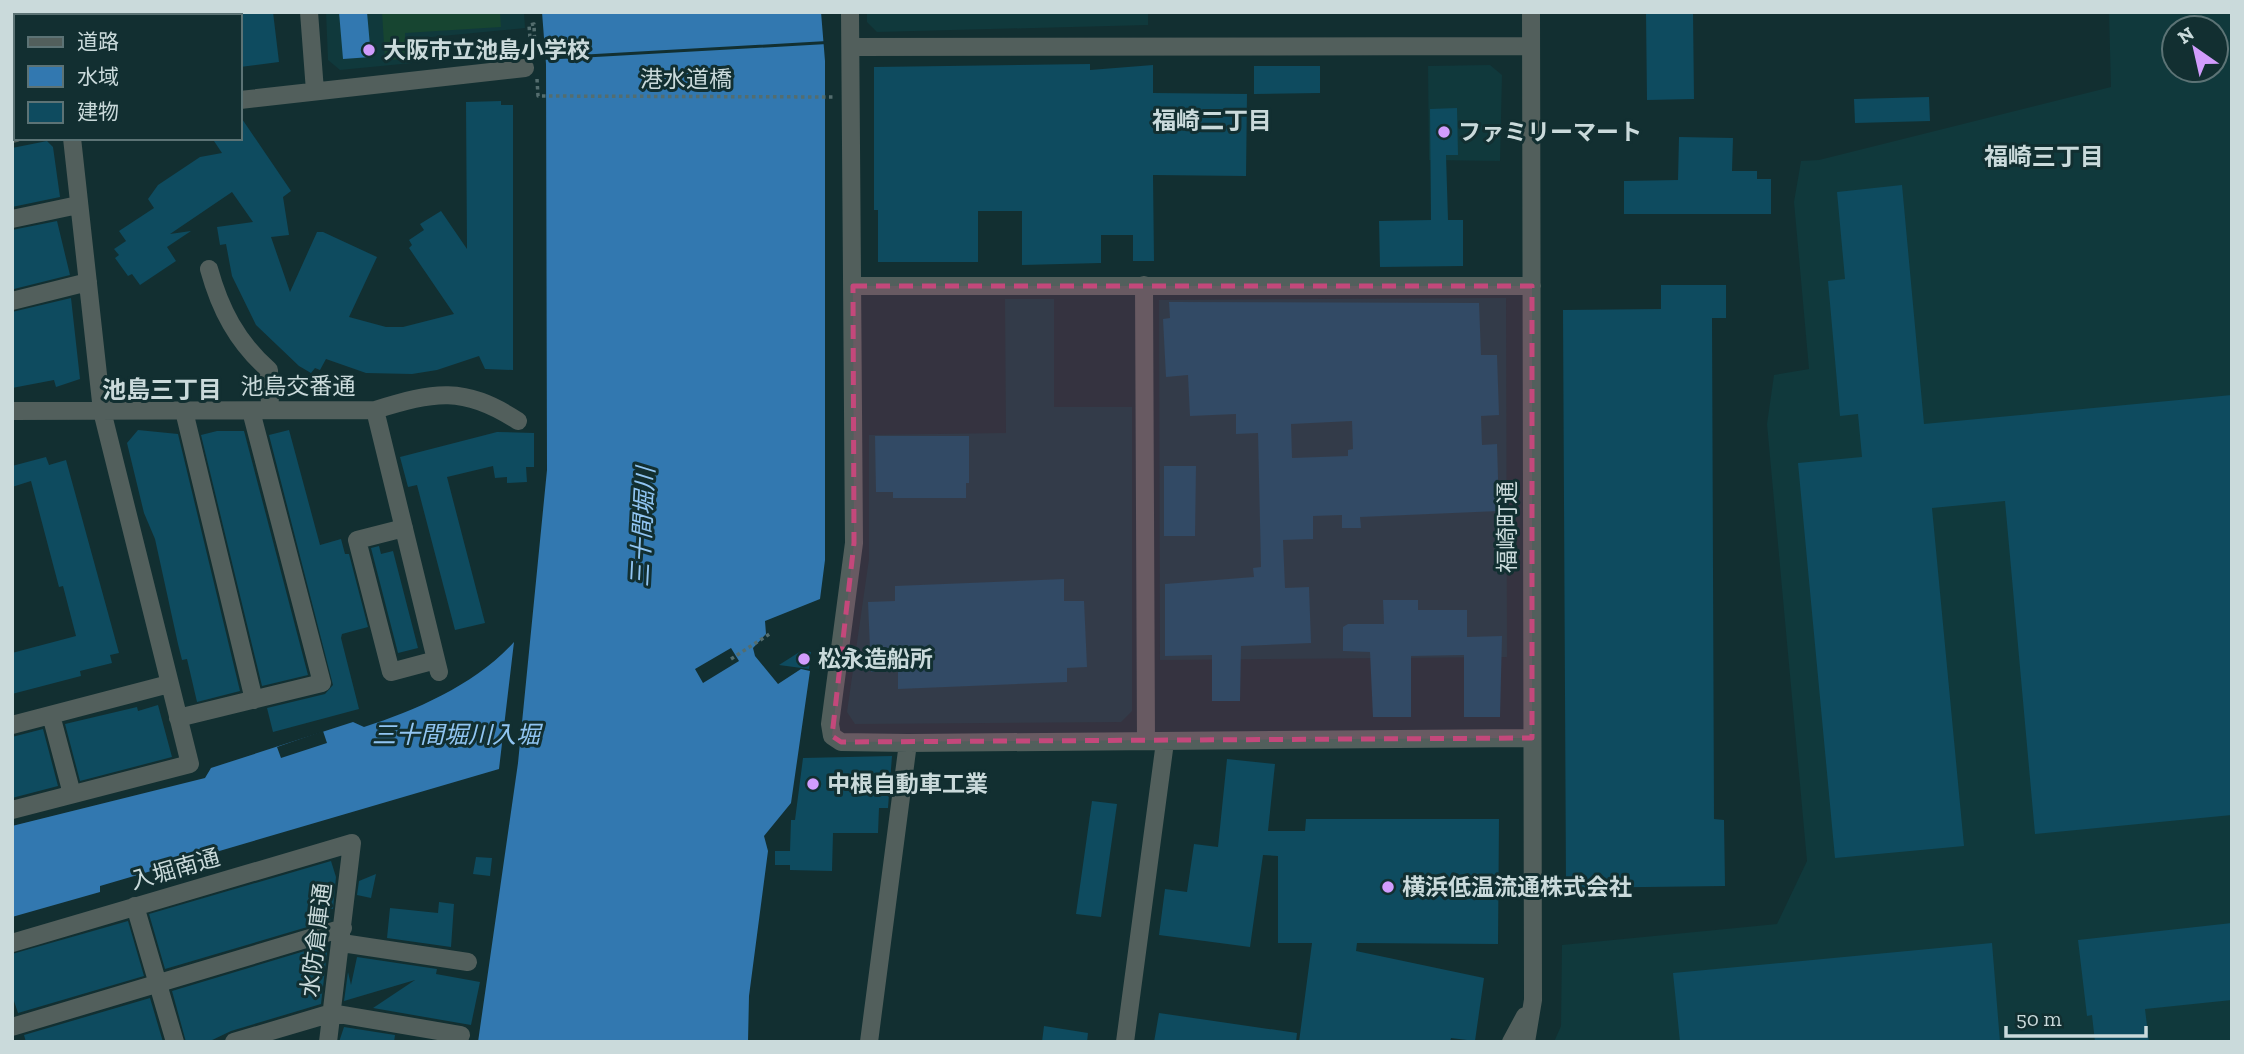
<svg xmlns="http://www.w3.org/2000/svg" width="2244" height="1054" viewBox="0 0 2244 1054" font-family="'Zilla Slab','Noto Sans JP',serif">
	<rect width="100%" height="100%" fill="#122f31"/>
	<path fill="#10393c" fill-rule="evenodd" d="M326,12H524L525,28L411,39L412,63L340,70L328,60Z
		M867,12H1148V25L877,32L867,22Z
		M2109,12H2232V1042H1554L1561,1026L1562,945L1777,924L1807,861L1767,424L1774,375L1809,369L1794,202L1801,161L1819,160L2111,87ZM2174,28H2216V70H2174Z
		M1490,65L1502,75L1500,161L1429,160L1428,66Z
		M1506,298L1507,657L1160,660L1159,300Z
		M1005,299H1054V407H1132V711L1121,722L855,724L847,712L869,559V435L1006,433Z"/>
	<path fill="#174531" d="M382,12H500L501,27L405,33L406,59L385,60Z"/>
	<path fill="#3278b0" d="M339,12H367L371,57L343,59Z
		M542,12H821L825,61V560L820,599L765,621L766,634L753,648L755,656L778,684L801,669L810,671L791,803L764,836L768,851L749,996L748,1042H478L518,763L547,470L546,64Z
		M514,642L499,769L100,886V892L12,917V826L205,778L211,768L353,722L364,727C417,710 476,684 514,642Z"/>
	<path fill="#122f31" d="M827,41V44L542,60V57Z
		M731,648L739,661L703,683L695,669Z
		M323,731L327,743L281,758L277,747Z"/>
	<path fill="#0e4b5f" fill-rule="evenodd" d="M242,12H273L279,62L240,67Z
		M1646,12H1693L1694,99L1647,100Z
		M1090,64V70L1153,65V93L1247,94L1246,176L1153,175L1154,261H1133V235H1101V263L1022,265V211H978V262H878V210H874V67Z
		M1254,66H1320V93L1254,94Z
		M1929,97L1930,121L1855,123L1854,99Z
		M501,101V105H513V370L485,369L479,356L437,370L412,374L366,373L326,359L320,370L315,368L311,373L299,366L256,325L232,276L226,244L220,245L217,227L253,222L232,192L170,234L191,231L167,247L176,261L140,285L132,274L128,276L115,258L119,255L114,249L126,241L119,231L154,208L148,199L158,185L200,157L222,153L212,138H240V116L291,191L283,197L289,235L271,237L290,292L317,232H323L377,257L349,317L386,327H403L454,314L409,248L412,245L409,240L424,230L420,224L441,211L467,249L466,102Z
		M1457,108L1458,155H1446L1448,220H1463V266L1380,267L1379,221L1431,220L1430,109Z
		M1679,137L1733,138L1732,171H1757V179H1771V214H1624V181L1678,180Z
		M47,141L53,147L60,197L12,207V148Z
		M1902,185L1924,424L2232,395V815L2035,834L2005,501L1932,508L1964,846L1835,858L1798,463L1862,457L1858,414L1840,416L1828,281L1845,279L1837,192Z
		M57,221L70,275L14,289L12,230Z
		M1661,285H1726V318H1712L1714,819L1724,820L1725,886L1566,888L1563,310L1661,309Z
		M71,298L80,379L56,387L54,380L12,388V312Z
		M1169,302L1479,303L1481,355H1497L1499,415L1481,416L1482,445L1497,444L1499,511L1360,517L1361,528H1342V515L1313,516V539L1283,540L1285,588L1309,587L1311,643L1241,646L1240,701H1212V655L1165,656V584L1254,577L1253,568L1261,567L1258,433L1236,434V414L1190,416L1188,375L1166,377L1163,319L1170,318ZM1352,421L1353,449L1348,450V456L1292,458L1291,424Z
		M138,430L178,434L240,691L197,702L187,659L182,660L178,644L155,539L144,513L127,443Z
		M289,430L320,545L341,539L345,554H349L368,627L342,634L341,638L359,709L273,732L267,708L325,694L333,685L269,435Z
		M217,431H244L308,675L262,686L201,435Z
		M497,432L534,433V467H526L527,482L507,483V477L495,478L493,466L447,477L485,623L455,630L417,485L408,487L400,457Z
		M875,436H969V483H966V498H893V492H876Z
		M46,457L49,465L66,460L119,653L110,655L112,663L80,671L81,676L12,694V653L76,636L63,586L59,587L31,481L12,487V466Z
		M1164,466H1196L1195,536H1164Z
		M379,546L381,554L393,551L418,648L398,653L371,548Z
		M1064,579V601H1084L1087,667L1067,668V682L898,689V671L871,672L868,602L895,601V586Z
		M1383,600H1418V610H1467V637L1502,636L1500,717H1464V655L1411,656V717H1373L1370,652L1343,651V627L1348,624H1384Z
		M801,651L811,652L809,669L779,665Z
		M158,705L172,757L80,781L65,724L137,707L138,711Z
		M43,729L58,786L12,798V737Z
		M892,756L888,808H879L878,833H833L832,871L790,870V865H775V851H790L791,820H795L803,758Z
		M1227,759L1275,764L1268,831H1305L1306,819H1499L1498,944L1357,943L1356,951L1484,978L1475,1041L1451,1038L1450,1042H1299L1312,943H1278V856L1263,855L1250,947L1159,935L1165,889L1187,892L1194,844L1218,847Z
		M1092,801L1117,804L1101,917L1076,914Z
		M476,857L492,858L490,876L473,874Z
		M331,861L336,877L333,909L329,908L331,920L165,969L149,914Z
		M376,874L371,898L357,895L359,881Z
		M439,902L454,904L451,947L387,938L390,908L438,913Z
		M128,921L144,976L18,1013L12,995V954Z
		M2232,923V1000L2145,1009L2149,1042H2095L2092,1015L2087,1016L2078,940Z
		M1992,943L2000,1042H1680L1673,973Z
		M328,944L321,1004L231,1031L208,1042H186L172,991Z
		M357,957L437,969L436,974L480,982L471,1025L373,1008L415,980L344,1001L348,972L351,985Z
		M150,998L163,1042H26L24,1035Z
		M1159,1013L1297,1033L1296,1042H1154Z
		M1044,1026L1088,1033L1087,1042H1042Z
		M344,1027L395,1035L394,1042H339Z"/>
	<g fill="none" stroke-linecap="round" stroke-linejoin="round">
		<path stroke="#546d6e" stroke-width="3.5" stroke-dasharray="3.5 3.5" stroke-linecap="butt" d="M531,51L529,25L534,24L535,53
			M537,79L538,96L833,97
			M731,659L771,633"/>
		<path stroke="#525f5c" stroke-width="18" d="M58,12V16
			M309,12L315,91
			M850,12L854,543L830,724L832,736L841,742L908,743L1532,738
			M852,47L1531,46
			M240,100L525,68
			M12,134L16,133
			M12,219L78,205
			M209,269C220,309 237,342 269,370L270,410
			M1144,285L1146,741
			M853,286H1532
			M12,301L88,282
			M375,410L439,672
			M12,411L375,410C434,392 463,385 518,421
			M184,411L254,700
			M404,528L357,540L391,672L436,660
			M51,715L72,794
			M178,718L322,683L251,411
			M12,725L169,684
			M12,810L190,764L102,411L72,138
			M135,906L175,1042
			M12,943L352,843L328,1042
			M342,943L468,962
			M12,1027L343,928
			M234,1042L332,1013L461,1035
			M869,1042L908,743
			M1125,1042L1165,742
			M1511,1042L1525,1016
			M1526,1042L1533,1000L1531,12"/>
	</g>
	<path fill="#c4487b" fill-opacity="0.2" stroke="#c4487b" stroke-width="5" stroke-dasharray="14 9" stroke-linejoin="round" d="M853,286H1532V738L841,742L832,736L854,543Z"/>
	<g fill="#d29cfd" stroke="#122f31" stroke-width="2.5">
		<circle cx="369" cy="50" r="7"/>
		<circle cx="1444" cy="132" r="7"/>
		<circle cx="804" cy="659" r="7"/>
		<circle cx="813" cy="784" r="7"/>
		<circle cx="1388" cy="887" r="7"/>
	</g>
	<g text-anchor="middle" stroke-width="6" stroke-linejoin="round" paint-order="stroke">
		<g font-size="23" font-weight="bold" fill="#cadadb" stroke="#122f31" text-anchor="start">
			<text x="383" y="58">大阪市立池島小学校</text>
			<text x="1458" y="140">ファミリーマート</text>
			<text x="818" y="667">松永造船所</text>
			<text x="827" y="792">中根自動車工業</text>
			<text x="1402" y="895">横浜低温流通株式会社</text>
		</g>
		<g font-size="23" fill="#cadadb" stroke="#122f31">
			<text x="686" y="87">港水道橋</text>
			<text x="298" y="394">池島交番通</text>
			<text transform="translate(1507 527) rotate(-90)" y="8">福崎町通</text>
			<text transform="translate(175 869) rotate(-16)" y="8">入堀南通</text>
			<text transform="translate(316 940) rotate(-83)" y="8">水防倉庫通</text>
		</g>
		<g font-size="24" font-weight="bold" fill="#cadadb" stroke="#122f31">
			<text x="1212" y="129">福崎二丁目</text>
			<text x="2044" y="165">福崎三丁目</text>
			<text x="162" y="398">池島三丁目</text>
		</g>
		<g font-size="24" font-style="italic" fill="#91c5f2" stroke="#122f31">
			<text transform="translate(643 527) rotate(-87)" y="8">三十間堀川</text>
			<text x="456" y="743">三十間堀川入堀</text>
		</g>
	</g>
	<rect width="2244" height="1054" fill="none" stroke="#cadadb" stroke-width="28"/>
	<rect x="14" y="14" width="228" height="126" fill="#122f31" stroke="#5c7375" stroke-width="2"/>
	<rect x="28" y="37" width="35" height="10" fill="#525f5c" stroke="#5c7375" stroke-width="2"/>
	<text x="77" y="49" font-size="21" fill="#cadadb">道路</text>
	<rect x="28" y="66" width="35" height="21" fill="#3278b0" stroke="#5c7375" stroke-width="2"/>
	<text x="77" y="84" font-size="21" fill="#cadadb">水域</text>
	<rect x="28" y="102" width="35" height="21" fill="#0e4b5f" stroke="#5c7375" stroke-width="2"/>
	<text x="77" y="119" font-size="21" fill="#cadadb">建物</text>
	<g transform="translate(2195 49) rotate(326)"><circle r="33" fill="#122f31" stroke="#5c7375" stroke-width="2"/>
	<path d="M0-5L12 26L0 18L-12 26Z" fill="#d29cfd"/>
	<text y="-10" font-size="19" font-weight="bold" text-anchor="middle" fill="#cadadb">N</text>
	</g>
	<path d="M2006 1026v10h140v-10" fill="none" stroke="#cadadb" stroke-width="3.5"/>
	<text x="2016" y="1026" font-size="21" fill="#cadadb" stroke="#122f31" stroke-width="5" paint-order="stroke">50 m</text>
</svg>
